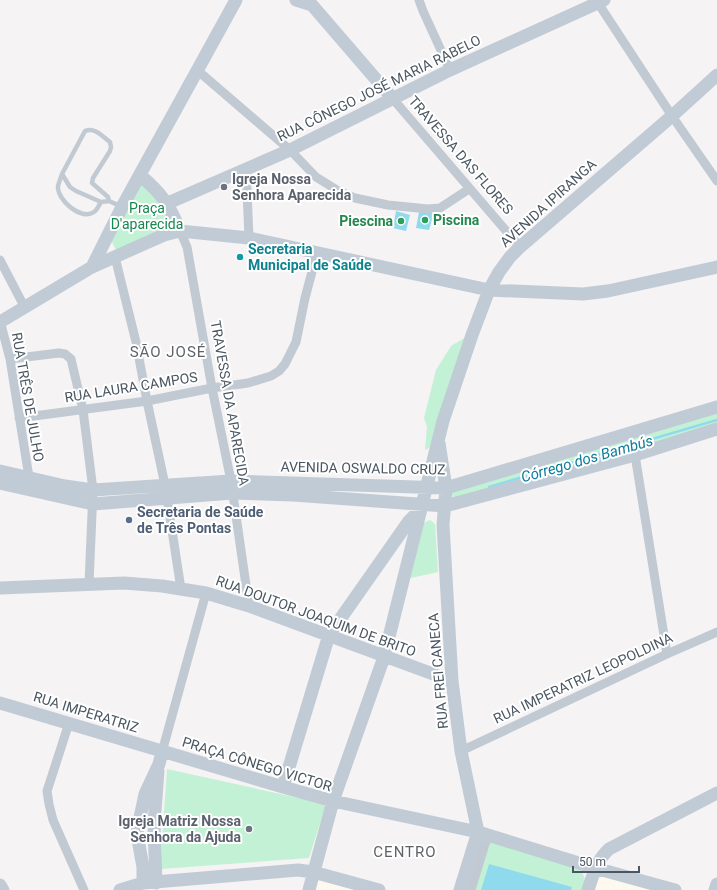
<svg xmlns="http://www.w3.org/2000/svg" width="717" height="890" viewBox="0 0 717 890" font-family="Roboto,sans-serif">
	<rect width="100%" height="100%" fill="#f5f3f3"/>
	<path fill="#fdf9ef" d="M599,871L662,890H593Z
		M317,878L358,890H314Z"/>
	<path fill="#c3f1d5" d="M141,181L152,189L176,229L117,252L110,238Z
		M471,334L434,439L429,448L425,450L427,427L424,418L436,370L451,346Z
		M717,413V424L454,502L451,491Z
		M430,520L435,524L438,572L406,579L421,524Z
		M167,769L326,804L309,858L160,869Z
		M492,839L581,870L585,879L582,890H473L486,845Z"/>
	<path fill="#90daee" d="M396,211L410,215L406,231L393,228Z
		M419,212H434L429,230L416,228Z
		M489,864L572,887L571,890H481Z"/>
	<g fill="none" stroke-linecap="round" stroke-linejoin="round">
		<path stroke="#90daee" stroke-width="2.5" d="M489,487L717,420"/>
		<path stroke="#c1cad2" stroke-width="4.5" d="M62,174C61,177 59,182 58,186C57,200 81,221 94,212C97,210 99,205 101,202
			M109,201L108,197L92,183L93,178L110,151L111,147L110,142C102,136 95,127 85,131L62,174L70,187L76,191L101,202L109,201L120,206"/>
		<path stroke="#c1cad2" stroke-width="9" d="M419,0L423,11L450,70
			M598,3L672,116L717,181
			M197,70L290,150L316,177L337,190L355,198L388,205L428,209L440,208L469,189
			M393,99L520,247
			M246,168L249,238
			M180,231L187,247L212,388L231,481L249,606
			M115,257L136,342L147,401L165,485L181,589
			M0,260L25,308
			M0,321L10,359L29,477
			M10,359L59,353L65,354L71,359L83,410L93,490L89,584
			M19,418L147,401L212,388L248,383L271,376L279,371L285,364L296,342L305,298L317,253
			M635,455L667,654
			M69,723L47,791L49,804L53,820L84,890
			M461,751L667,654L717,632
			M162,752L206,593
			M471,890L485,844L489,835"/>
		<path stroke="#c1cbd6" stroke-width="13" d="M296,0L312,5L393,99
			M140,175C161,193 170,205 180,231
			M168,203L290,150L450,70L604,0
			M92,267L122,207L236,0
			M0,322L92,267L164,235L180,231L249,238L489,290L583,294L608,291L717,267
			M439,443L446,488L443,525L452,681L461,751L478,832L460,890
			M0,471L65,486L93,490L231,481L446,488L717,407
			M0,483L93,504L232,493L293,495L445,506L635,455L717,429
			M0,588L124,583L162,586L206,593L249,606L452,681
			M0,703L283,787L333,801L478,832L595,868L675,890
			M283,787L329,635L409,521L419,511
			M143,883V867L137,834L138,827L145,794L159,764L162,752
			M156,883L154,824L158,771
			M0,885L3,890
			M120,890L143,883L298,870L313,872L379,890
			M309,890L333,801L384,657L443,421L472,335L489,290L499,272L510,257L520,247L672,116L717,75
			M588,890C593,875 597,860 609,849L717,793
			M715,890L717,884"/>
	</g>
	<g fill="#6b7280" stroke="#fff" stroke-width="1.5">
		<circle cx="224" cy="187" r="4"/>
		<circle cx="249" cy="829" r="4"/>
	</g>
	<g fill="#2e9e5b" stroke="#fff" stroke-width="1.5">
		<circle cx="425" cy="220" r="4"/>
		<circle cx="401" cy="221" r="4"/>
	</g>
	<circle fill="#0f9aa8" stroke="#fff" stroke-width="1.5" cx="240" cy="257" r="4"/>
	<circle fill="#5c6f8a" stroke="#fff" stroke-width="1.5" cx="129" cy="520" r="4"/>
	<g text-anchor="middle" stroke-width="4" stroke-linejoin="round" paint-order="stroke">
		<g font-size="14" fill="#4a5661" stroke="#fff">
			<text transform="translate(379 88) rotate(-26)" y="5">RUA CÔNEGO JOSÉ MARIA RABELO</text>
			<text transform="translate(461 155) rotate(49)" y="5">TRAVESSA DAS FLORES</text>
			<text transform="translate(548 203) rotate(-42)" y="5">AVENIDA IPIRANGA</text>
			<text transform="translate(131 387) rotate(-9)" y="5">RUA LAURA CAMPOS</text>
			<text transform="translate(28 397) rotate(80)" y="5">RUA TRÊS DE JULHO</text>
			<text transform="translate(230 403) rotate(80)" y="5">TRAVESSA DA APARECIDA</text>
			<text transform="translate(363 468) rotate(1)" y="5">AVENIDA OSWALDO CRUZ</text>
			<text transform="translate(316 616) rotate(20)" y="5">RUA DOUTOR JOAQUIM DE BRITO</text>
			<text transform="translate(438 671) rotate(-95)" y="5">RUA FREI CANECA</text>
			<text transform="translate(583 678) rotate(-25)" y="5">RUA IMPERATRIZ LEOPOLDINA</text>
			<text transform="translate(86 712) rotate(17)" y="5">RUA IMPERATRIZ</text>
			<text transform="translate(257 764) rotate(17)" y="5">PRAÇA CÔNEGO VICTOR</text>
		</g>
		<g font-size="14" font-weight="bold" fill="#5b616d" stroke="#fff" text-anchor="start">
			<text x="232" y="184">Igreja Nossa<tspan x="232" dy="16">Senhora Aparecida</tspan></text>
			<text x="241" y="826" text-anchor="end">Igreja Matriz Nossa<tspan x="241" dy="16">Senhora da Ajuda</tspan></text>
		</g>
		<g font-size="14" fill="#17864f" stroke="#fff">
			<text x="147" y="213">Praça<tspan x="147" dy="16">D'aparecida</tspan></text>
		</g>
		<g font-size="14" font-weight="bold" fill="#27864d" stroke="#fff" text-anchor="start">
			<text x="433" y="225">Piscina</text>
			<text x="393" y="226" text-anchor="end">Piescina</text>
		</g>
		<g font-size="14" font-weight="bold" fill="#0d838f" stroke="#fff" text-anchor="start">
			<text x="248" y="254">Secretaria<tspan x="248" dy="16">Municipal de Saúde</tspan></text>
		</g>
		<g font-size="14" font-weight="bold" fill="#4e5e75" stroke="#fff" text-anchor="start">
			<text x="137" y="517">Secretaria de Saúde<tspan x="137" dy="16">de Três Pontas</tspan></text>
		</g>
		<g font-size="15" letter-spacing="1" fill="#5f6368" stroke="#fff">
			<text x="168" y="357">SÃO JOSÉ</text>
			<text x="405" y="857">CENTRO</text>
		</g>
		<g font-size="15" font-style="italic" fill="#0c7c9b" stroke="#fff">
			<text transform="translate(587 459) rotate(-16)" y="5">Córrego dos Bambús</text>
		</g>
	</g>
	<path d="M573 866v6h66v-6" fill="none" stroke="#4a5661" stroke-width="2"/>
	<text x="579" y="866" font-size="12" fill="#4a5661" stroke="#ffffff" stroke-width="3" paint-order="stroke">50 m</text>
</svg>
